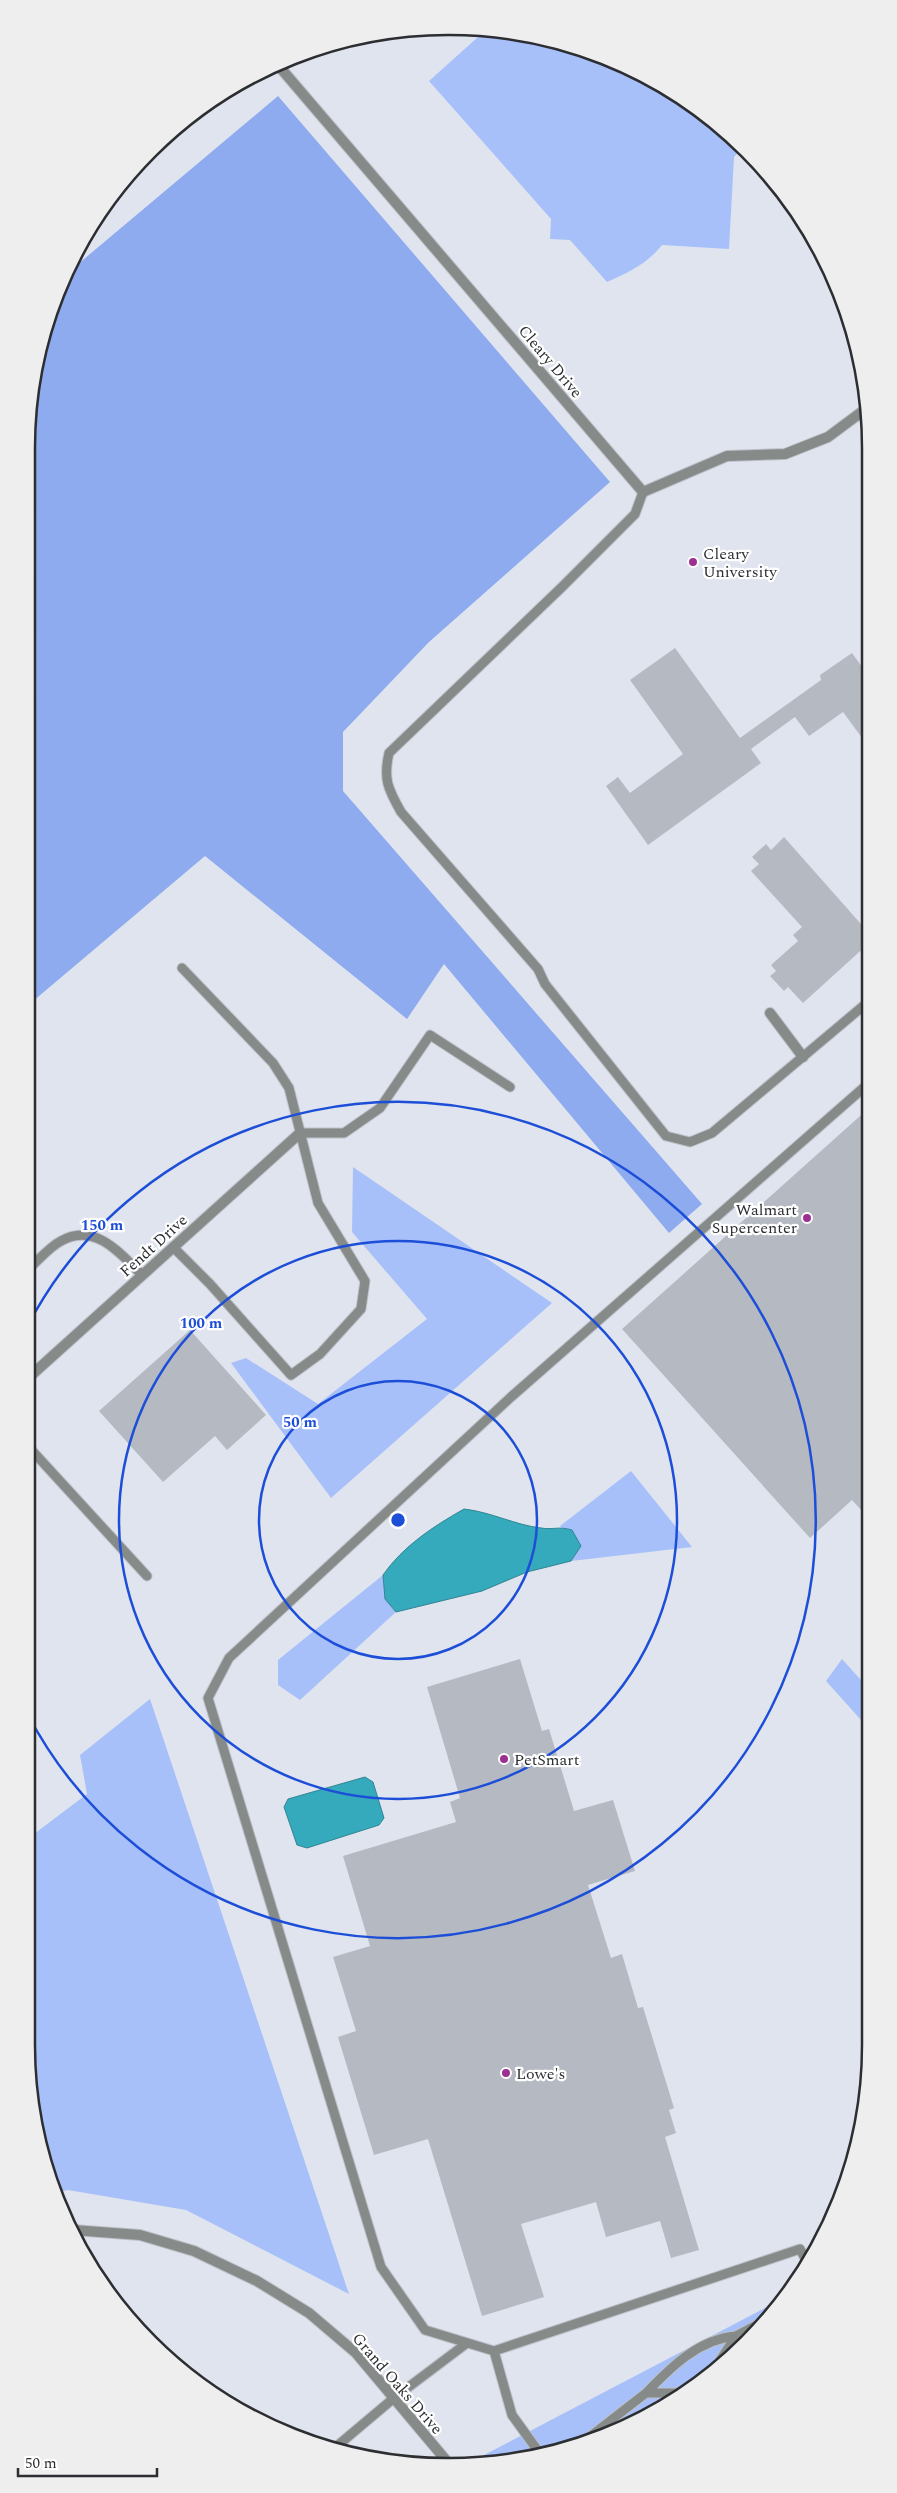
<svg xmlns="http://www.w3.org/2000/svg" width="897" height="2493" viewBox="0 0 897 2493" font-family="Spectral,serif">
	<rect width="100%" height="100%" fill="#e0e4ee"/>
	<path fill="#a7c0fa" d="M487,29L558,41L660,83L741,149L734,157L729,249L662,245C647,264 629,272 607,282L570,240L550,239L551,219L429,81Z
		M353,1167L552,1303L331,1498L231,1363L246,1358L318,1404L427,1319L352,1232Z
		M631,1471L692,1547L571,1561L581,1546L560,1526Z
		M383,1575L385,1599L396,1612L300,1700L278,1685V1660Z
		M842,1659L870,1690V1730L826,1681Z
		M150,1699L349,2294L186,2210L68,2190L54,2193L34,2127L26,2045V1840L87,1794L80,1755Z
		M784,2298L747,2343L683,2395L558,2452L491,2463L484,2455Z"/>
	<path fill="#8eabef" d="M278,96L610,482L429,642L343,732V791L702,1204L669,1233L444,964L407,1019L205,856L26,1007V449L41,339L65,275Z"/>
	<path fill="#34aabc" stroke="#328593" d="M464,1509C491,1512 515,1525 541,1528C553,1530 559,1526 572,1530L581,1546L571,1561L527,1572L482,1591L396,1612L385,1599L383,1575C403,1546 434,1526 464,1509Z
		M365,1777L373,1782L384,1818L379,1825L307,1848L297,1845L284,1807L288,1799Z"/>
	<path fill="#b5b9c2" d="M675,648L740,738L821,680L820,675L852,653L868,675V746L843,712L809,736L795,717L751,749L761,763L648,845L606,786L618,777L630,793L683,754L630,680Z
		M784,837L868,932V944L803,1003L788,987L784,991L770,976L776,971L771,965L798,941L793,935L802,927L751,871L759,864L752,857L766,844L771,850Z
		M869,1108L870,1520L852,1500L810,1538L622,1329Z
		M190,1330L266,1415L227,1450L215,1436L163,1482L99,1411Z
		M520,1659L542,1731L549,1729L574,1811L613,1800L635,1871L588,1885L611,1958L622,1954L638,2008L643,2007L674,2108L669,2110L676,2133L665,2137L699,2250L671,2258L660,2221L606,2237L596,2202L521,2224L544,2297L482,2316L428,2139L374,2155L338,2037L356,2031L333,1957L370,1946L343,1856L456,1822L450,1802L460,1798L427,1687Z"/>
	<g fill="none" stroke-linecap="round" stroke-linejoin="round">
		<defs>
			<path id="service" d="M643,492L635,514L562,587L389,753C383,779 388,789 401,812L538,969L545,984L666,1136L690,1142L712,1133L868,1002
				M300,1133H344L380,1108L430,1035L510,1087
				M173,1247L210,1284L291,1375L320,1354L361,1309L365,1281L318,1203L289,1088L273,1063L182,968
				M26,1271C37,1262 49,1247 61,1241C95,1222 120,1253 142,1275
				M26,1444L147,1576
				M807,2262L800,2249L494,2351L425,2330L381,2267L208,1698L229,1658L511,1397L869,1083
				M494,2351L512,2415L541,2455
				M713,2371L736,2336L766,2320
				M646,2393C671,2367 699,2339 736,2336
				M588,2438L646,2393H678L702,2380
				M337,2446L394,2398L467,2343"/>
			<path id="minor" d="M278,65L643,492L727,456L785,454L828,437L867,408
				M770,1013L803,1057
				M26,1380L300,1133
				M73,2230L140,2235L194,2251L257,2281L309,2313L356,2353L450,2465"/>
		</defs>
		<use href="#service" stroke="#bcc0c8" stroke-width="11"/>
		<use href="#minor" stroke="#bcc0c8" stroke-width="12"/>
		<use href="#service" stroke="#868a88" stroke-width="9"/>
		<use href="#minor" stroke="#868a88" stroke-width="10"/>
	</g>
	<g fill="none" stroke="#1d4ed8" stroke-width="2.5">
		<circle cx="398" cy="1520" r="139"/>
		<circle cx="398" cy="1520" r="279"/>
		<path d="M27 1327A418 418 0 1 1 27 1713"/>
	</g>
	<g fill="#9c3090" stroke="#fff" stroke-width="2">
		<circle cx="693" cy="562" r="5"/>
		<circle cx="807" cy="1218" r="5"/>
		<circle cx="504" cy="1759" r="5"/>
		<circle cx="506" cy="2073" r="5"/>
	</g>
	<g text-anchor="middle" stroke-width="4.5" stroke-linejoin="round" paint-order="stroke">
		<g font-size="16" fill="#2c2e32" stroke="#fff">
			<text transform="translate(551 361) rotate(50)" y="6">Cleary Drive</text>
			<text transform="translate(153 1245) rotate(-42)" y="6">Fendt Drive</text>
			<text transform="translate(398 2383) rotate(49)" y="6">Grand Oaks Drive</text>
		</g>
		<g font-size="16" fill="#2c2e32" stroke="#fff" text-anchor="start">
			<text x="703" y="559">Cleary<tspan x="703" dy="18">University</tspan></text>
			<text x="797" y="1215" text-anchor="end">Walmart<tspan x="797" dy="18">Supercenter</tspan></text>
			<text x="514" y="1765">PetSmart</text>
			<text x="516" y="2079">Lowe's</text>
		</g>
	</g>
	<path d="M0 0H897V2493H0ZM448 35H449A413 413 0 0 1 862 448V2045A413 413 0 0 1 449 2458H448A413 413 0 0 1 35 2045V448A413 413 0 0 1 448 35Z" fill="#eeeeef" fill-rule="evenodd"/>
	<path fill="none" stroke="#2c2e32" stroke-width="2.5" d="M448 35H449A413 413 0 0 1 862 448V2045A413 413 0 0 1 449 2458H448A413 413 0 0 1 35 2045V448A413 413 0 0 1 448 35Z"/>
	<circle cx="398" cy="1520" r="8" fill="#1d4ed8" stroke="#fff" stroke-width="2.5"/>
	<g font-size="15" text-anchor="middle" font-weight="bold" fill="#1d4ed8" stroke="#fff" stroke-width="4.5" stroke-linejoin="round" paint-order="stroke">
		<text x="102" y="1230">150 m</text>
		<text x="201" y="1328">100 m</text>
		<text x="300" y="1427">50 m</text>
	</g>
	<path d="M18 2468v8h139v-8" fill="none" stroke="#2c2e32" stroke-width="2.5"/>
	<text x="25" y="2468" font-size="15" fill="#2c2e32" stroke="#ffffff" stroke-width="4" paint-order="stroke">50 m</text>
</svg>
